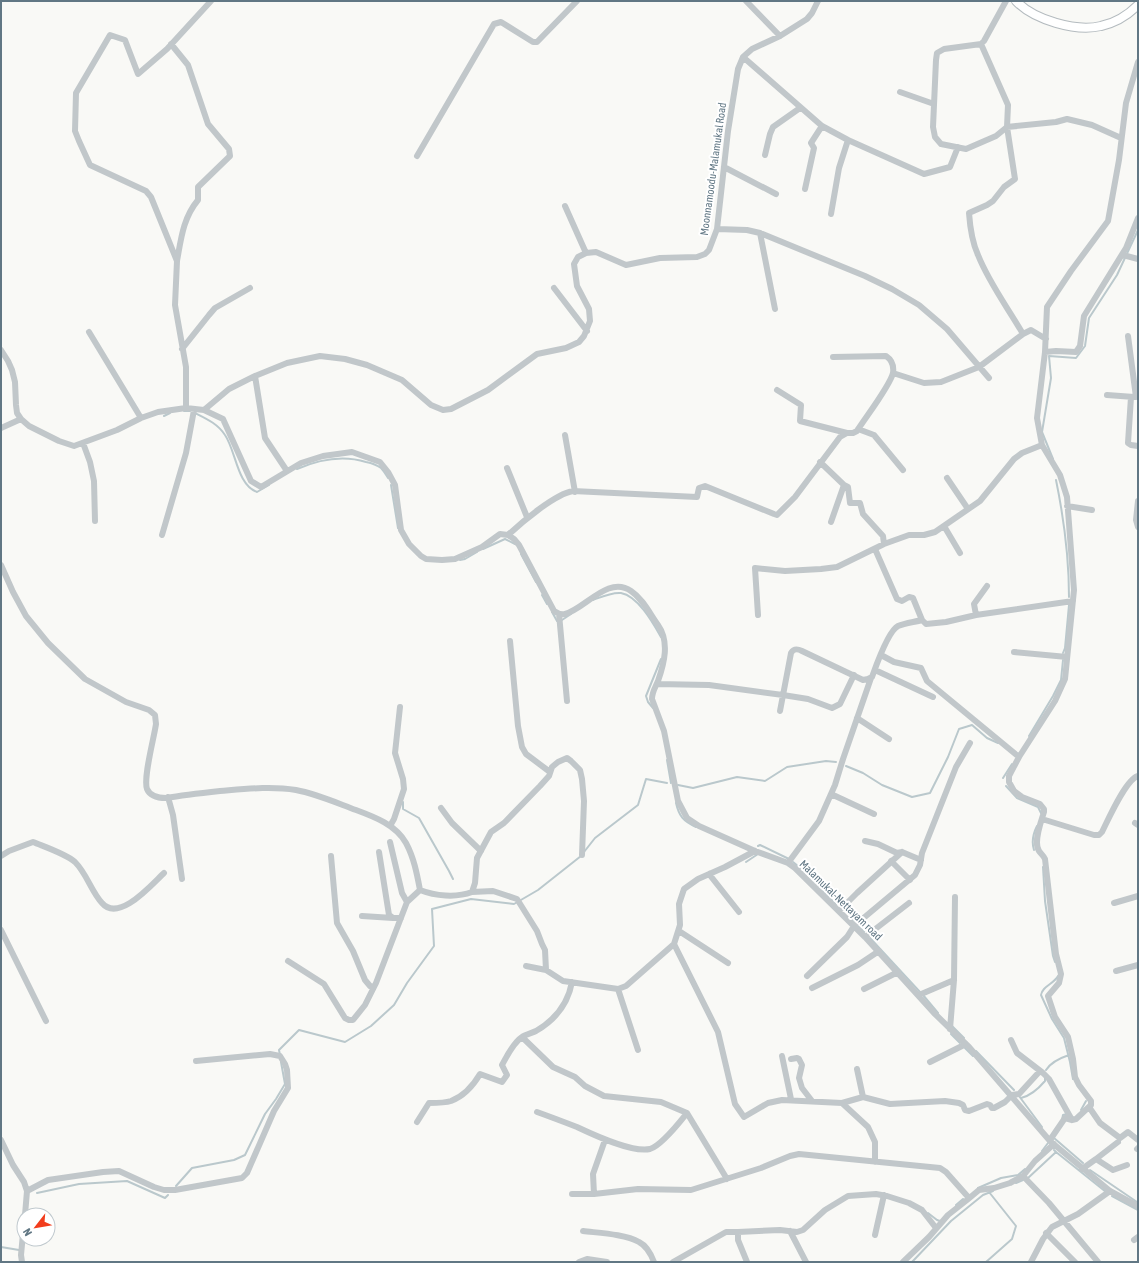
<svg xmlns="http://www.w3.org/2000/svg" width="1139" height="1263" viewBox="0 0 1139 1263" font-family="'Asap Condensed',sans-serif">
	<rect width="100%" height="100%" fill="#f9f9f6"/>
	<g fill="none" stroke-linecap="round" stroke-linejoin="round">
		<path stroke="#bac8cc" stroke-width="2" d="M184,411H190
			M195,413C207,419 218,424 225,435C236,451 237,485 257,492L269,485
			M164,416L170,413
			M1053,459L1042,432L1051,378L1049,356L1076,358L1085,346L1089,318L1117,275L1138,230
			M297,469C320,459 343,455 366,462C371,463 377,465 381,468C384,471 386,475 388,478
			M1056,480C1064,519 1069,557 1069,597
			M391,485L398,528
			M483,549L505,539L515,544
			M521,554L536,582
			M460,560L465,559L477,552
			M542,595L547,604
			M593,600C601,597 612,592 621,593C638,596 653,623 661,637
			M552,612L557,621
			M562,620L571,614
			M1063,653L1065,648L1069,605
			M653,708L648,702L646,696L661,659
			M1029,736L1053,696L1061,680L1063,660
			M667,760L671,783
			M846,766L863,773L882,785L912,797L930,793L948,757L959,729L972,725L987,738L998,743
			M1003,778L1012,764
			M678,785L693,788L737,777L765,781L787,767L826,761L836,762
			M1006,786L1017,798L1038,807L1041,813
			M403,802V809L419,818L449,871L453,879
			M676,803C679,816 683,821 696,827
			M758,846L760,845L789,859
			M1034,850C1031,841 1033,834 1037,826
			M584,852L595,838L638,805L646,779L667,783
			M746,862L758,854
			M793,862L809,875L836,905
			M1043,867L1045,901L1053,956L1055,962
			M849,917L854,921
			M858,926L864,932
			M870,938L920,992
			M1058,976C1054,984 1042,986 1041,995L1052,1019L1064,1038L1070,1062L1073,1079
			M923,995L938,1013
			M952,1026L964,1038
			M951,1034L960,1043
			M965,1048L973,1056
			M976,1051L1014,1090
			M280,1055L279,1050L299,1030L345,1042L371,1026L394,1005L407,983L434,946L432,909L471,899L514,904L538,890L581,856
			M1046,1070C1051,1062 1060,1058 1069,1055
			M1019,1096L1042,1127
			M1021,1098C1030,1096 1039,1088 1045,1081V1078
			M1081,1110L1086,1101
			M1062,1120L1063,1115L1067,1114
			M1054,1138L1083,1163
			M1042,1151L1048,1143
			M1056,1152L1106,1192
			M1090,1170L1137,1202
			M1028,1178L1056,1152L1054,1150
			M1016,1183L1023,1180
			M176,1186L192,1168L234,1160L245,1155L265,1114L276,1099L285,1084L281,1062
			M978,1188L1001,1178L1018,1175L1025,1169
			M37,1193L79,1184L127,1181L165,1198L168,1195
			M1112,1196L1138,1210
			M956,1205L963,1199
			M928,1213L937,1220L940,1221
			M1,1247L19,1250
			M912,1262L951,1221L983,1195L993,1191
			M986,1262L1012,1239L1016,1226L989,1192"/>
		<defs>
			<path id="major" d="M1016,1C1034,20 1076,32 1101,26C1115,23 1128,15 1138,5"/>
		</defs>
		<use href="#major" stroke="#b4bbbf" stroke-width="10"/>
		<path stroke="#c1c7ca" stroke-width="6" d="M746,1L780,36
			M1006,1L984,41L981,44L944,49L937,53L936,60L933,127L935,137L941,144L966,149L996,136L1007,127L1056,122L1067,119L1092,125L1121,138
			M171,44L188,65L208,124L229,149L230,156L198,187V200C183,218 181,239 177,261
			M981,44L1008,105L1007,127L1015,179L1004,187L993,201L987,205L969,213C970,227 972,242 978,255C989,283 1008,308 1023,334
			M743,57L822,126L848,140L839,168L831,214
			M900,92L934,104
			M848,140L924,174L950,167L958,147
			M765,155L770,134L773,127L800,108
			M417,156L494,24L501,22L533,42H537L577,1
			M724,167L776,194
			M805,189L814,148L811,143L822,126
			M565,206L586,253
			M717,229L747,230L760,233L865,276L892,289L919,305L947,329L989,378
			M760,233L775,309
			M1123,255L1138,259
			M554,288L587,331
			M89,332L141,418
			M1128,336L1136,397
			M182,349L209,315L215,308L250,288
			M1,350L8,361L12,370L15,382L16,405L17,413L21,419L29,426L59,441L74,446L117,430L141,418L158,412L186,408L204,410L229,389L255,376L287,363L320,356L345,359L367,365L402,380L431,405L443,410L451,409L488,390L537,354L566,348L579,342L584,336L590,321L589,309L577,286L574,264L578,257L586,253L596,252L626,265L660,258L697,257L705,254L709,250L717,229L728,131L738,69L743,57L752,49L780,36L807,19L812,13L818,1
			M1045,352L1056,351L1076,352L1080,346L1084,316L1126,248L1138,218
			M893,373L924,383L941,382L979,367L1023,334L1031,330L1046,339
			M255,376L265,438L287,471
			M777,390L801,405L800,421L847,433
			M1107,395L1134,397
			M1131,397L1128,443L1131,445L1138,446
			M186,408V367L175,305L177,261L151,197L146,191L90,165L79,141L75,131L76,93L110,35L125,40L138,74L167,49L211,1
			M204,410L223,419L251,481L261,487L301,463L323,456L352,452L380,462L388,472L395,485L401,530L409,544L421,556L426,559L442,560L455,559L482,547L500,534L508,535L514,539L519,545L554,611C557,613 561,615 565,614C585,609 608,575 631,591C643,599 650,614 658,625C670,642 664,664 658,681C655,688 652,692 652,699L664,731L678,801L687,818L699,826L755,851L788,863L795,868L865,937L934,1013L969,1047L1050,1141L1110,1191L1138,1206
			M1,428L21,419
			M858,429L874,435L903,470
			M565,435L575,492
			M83,443L90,462L94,481L95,521
			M820,462L844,485L848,487L850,503H860L863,514L883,536L884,544
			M507,468L527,517
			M947,478L968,509
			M1138,501L1136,520L1138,527
			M1067,506L1092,510
			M831,522L844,485
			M944,526L960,553
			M162,535L186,453L194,410
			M508,535C522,522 555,494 573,491L697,497L699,488L705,486L774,514L777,515L795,497L840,437L847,433H853L857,431C865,418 890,386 893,373C894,366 892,360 886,356L833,357
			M875,549L897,599L902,601L909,597L913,598L922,620L926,624L946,622L976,615L1073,601
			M1,565L13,592L26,616L48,643L85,679L126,702L149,710L155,715L156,724C154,738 143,778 147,789C150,796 158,798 166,798C184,795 202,793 220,791C245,789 271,786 296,790C317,794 337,803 356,810C375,817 396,825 406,843C414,858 417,874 420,890
			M559,614L567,701
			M758,615L755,568L785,571L821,569L837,567L884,544L909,535H924L935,532L980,501L1014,459L1022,453L1042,445
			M976,615L974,604L987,586
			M510,641L518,726L522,747L526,754L550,772
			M1014,652L1067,657
			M881,655L894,662L921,668L927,681L1019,757
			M875,670L933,697
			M657,684L709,685L783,695L808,699L832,708L840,704L854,675
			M780,711L791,653C794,648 798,649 802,651L863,680L868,679L872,677C876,666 888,631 898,626C905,623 915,622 922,620
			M857,718L889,739
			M831,794L874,814
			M168,797L173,815L182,879
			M441,808L452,823L481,851
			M1042,819L1094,835H1099L1102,832C1108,820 1126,779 1138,776
			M1135,823L1138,825
			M390,826L394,819L404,789L403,779L395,753L400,707
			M865,841L878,844L897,853L902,852L921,860
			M390,842L402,893L407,902
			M379,852L389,915L393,918H401
			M582,855L584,801L582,779L580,770L571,761L567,758L558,762L552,767L549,776L540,786L504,823L491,832L477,858L475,883L472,892L493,891L517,899L537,931L542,944L545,950L546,970L563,981L618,989L626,986L674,944L680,925L679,904L684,889L698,879L725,867L755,851
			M1,856L9,851L33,842C45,847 66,854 75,862C87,874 91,891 102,903C119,923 152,884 164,873
			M331,856L337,923L353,951L365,980L370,986L374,987
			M891,861L910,880
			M788,863L819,821L835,785L843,759L871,678
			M709,874L739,912
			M1114,903L1138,896
			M839,911L857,893L902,852
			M362,916L393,918
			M1,930L46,1021
			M679,931L728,963
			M865,937L909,903
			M674,944L718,1032L735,1104L744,1117L768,1103L782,1100L842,1103L868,1127L875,1142V1162
			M288,961L324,984L345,1018L349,1020H353L365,1005L376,983L407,902L420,890C435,896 456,898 472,892
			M526,966L546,970
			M1116,971L1138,965
			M807,976L847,937L854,926L915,875L920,865L922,853L956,767L970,743
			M812,988L858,965L879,951
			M618,989L638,1050
			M864,989L898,972
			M919,995L954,980
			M950,1029L954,980L955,897
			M522,1037L553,1067L575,1077L585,1086L604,1096L661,1102L687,1113L727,1179
			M1011,1040L1017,1053L1043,1073L1049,1079L1072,1120
			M782,1056L791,1099
			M791,1059L797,1058L799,1059L802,1065L799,1078L802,1088L812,1101
			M930,1062L966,1044
			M857,1069L863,1097
			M842,1103L863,1097L890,1104L945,1101L959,1103L963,1105L965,1110L969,1111L987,1104L990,1105L992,1108H994L1005,1102L1012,1095L1019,1094L1040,1071
			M1089,1107L1100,1123L1120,1138L1128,1132L1138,1140
			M537,1112C551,1117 564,1122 577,1127C594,1135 632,1153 650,1149C662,1145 679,1123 687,1113
			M417,1122L429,1103C436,1103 445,1103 451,1101C464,1096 473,1086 480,1074L502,1082L507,1075L502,1065C507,1056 513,1043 522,1037C526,1034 532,1033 536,1031C555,1020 568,1004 572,982
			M1,1140L13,1165L24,1182L27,1191L25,1215
			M1050,1141L1052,1137L1065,1118L1072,1120L1076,1119L1091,1105V1101L1079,1085L1075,1077L1073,1059L1068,1037L1055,1017L1048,996L1059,983L1061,974L1056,954L1045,859C1044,856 1041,854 1039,851C1033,842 1041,822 1044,812V809L1040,804L1022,797L1014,791L1009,782V776L1019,757L1055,701L1065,679L1074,590L1067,497L1060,475L1042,445L1037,418L1045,352L1047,307L1071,271L1108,221L1119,160L1126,103L1138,62
			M1137,1149L1138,1148
			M1096,1159L1118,1142
			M1082,1169L1096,1159L1113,1170L1127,1165
			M1023,1176L1049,1203L1098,1262
			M27,1191L48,1180L103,1172L119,1171L154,1187L164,1190H175L242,1178L247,1173L274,1111L288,1088L287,1070L285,1064L280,1056L270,1054L196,1061
			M572,1194H594L638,1189L691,1190L761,1168L790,1156L799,1154L940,1168L946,1172L969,1198
			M594,1194L593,1174L605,1140
			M583,1231C599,1233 625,1234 639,1242C647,1246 651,1254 654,1262
			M790,1231L806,1262
			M1046,1233L1075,1262
			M875,1235L884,1195
			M1134,1240L1138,1237
			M22,1262L21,1255L24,1223
			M579,1262L587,1259L607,1262
			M673,1262L726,1232H738
			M747,1262L738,1240V1232L780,1230L797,1232L803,1230L825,1210L848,1196L876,1194L887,1196L909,1203L922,1210L936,1228
			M903,1262L929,1237L948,1215L967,1200L979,1190L994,1188L1010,1183L1023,1176L1035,1161L1054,1144
			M1031,1262L1043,1239L1052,1227L1078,1214L1110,1191"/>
		<use href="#major" stroke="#fff" stroke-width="8"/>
	</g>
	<g text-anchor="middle" stroke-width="4" stroke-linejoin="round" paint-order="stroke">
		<g font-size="11" fill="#617784" stroke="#fff">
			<text transform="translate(713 169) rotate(-82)" y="4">Moonnamoodu-Malamukal Road</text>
			<text transform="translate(841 900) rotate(44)" y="4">Malamukal-Nettayam road</text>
		</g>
	</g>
	<rect width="1139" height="1263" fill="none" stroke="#617784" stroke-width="4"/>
	<g transform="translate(36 1227) rotate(239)"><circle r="19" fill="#ffffff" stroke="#c0c9ce"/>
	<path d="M0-3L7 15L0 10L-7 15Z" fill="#f23d1d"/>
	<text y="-6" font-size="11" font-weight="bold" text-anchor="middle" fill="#617784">N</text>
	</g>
</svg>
